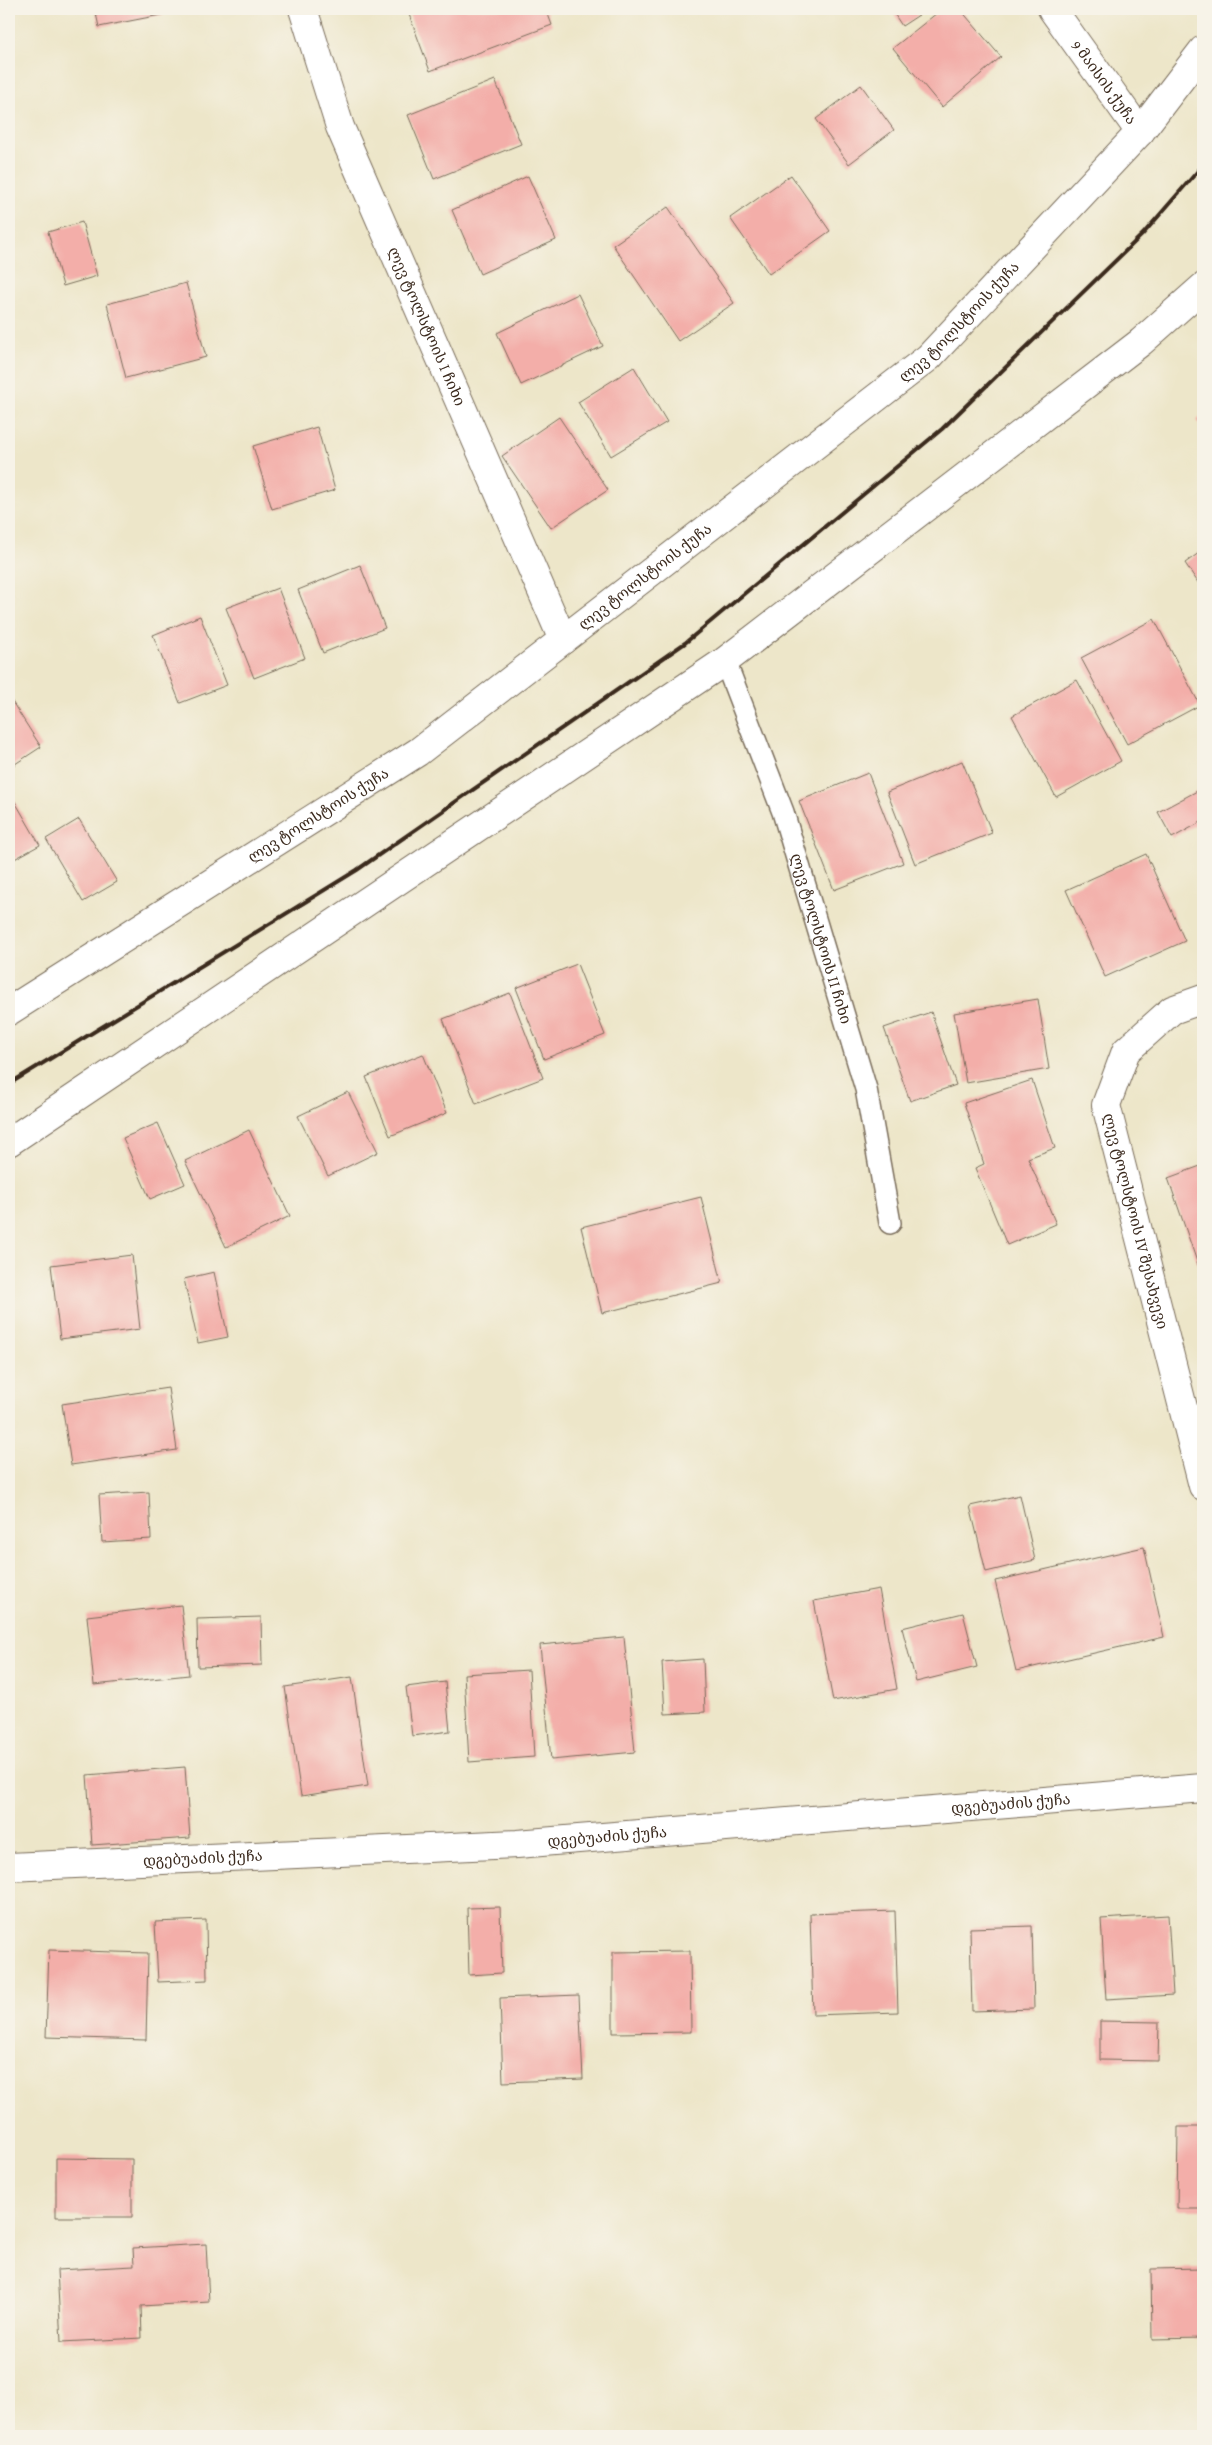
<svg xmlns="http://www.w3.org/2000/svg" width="1212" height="2445" viewBox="0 0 1212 2445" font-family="Alegreya,'Noto Serif Georgian',serif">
	<rect width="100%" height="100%" fill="#f7f3e8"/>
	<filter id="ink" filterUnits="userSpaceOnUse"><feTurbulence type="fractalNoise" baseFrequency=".02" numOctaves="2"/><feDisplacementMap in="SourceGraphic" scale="10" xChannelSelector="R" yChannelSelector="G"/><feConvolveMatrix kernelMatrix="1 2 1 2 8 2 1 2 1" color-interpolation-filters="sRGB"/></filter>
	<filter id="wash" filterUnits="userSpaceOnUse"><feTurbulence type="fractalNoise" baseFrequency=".0096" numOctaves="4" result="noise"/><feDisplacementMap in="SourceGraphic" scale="20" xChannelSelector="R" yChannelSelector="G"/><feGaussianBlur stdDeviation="1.12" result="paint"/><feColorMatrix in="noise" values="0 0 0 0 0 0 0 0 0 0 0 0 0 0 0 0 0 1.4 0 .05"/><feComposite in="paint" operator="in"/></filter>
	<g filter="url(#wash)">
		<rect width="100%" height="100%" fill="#ede6c9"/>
		<g id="blocks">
			<path fill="#f3aea9" d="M95,9H180L181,11L99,27Z
				M407,9H546L552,25L430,71Z
				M891,9H928L902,26Z
				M942,9H960L1001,57L942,107L893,48Z
				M495,80L521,144L434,179L408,115Z
				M861,85L894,130L849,164L816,119Z
				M791,175L830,231L769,274L730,218Z
				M528,176L556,240L480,274L452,210Z
				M668,207L734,303L678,341L613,245Z
				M82,222L97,276L63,286L48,232Z
				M186,283L206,357L126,378L107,304Z
				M578,294L603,346L521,385L497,333Z
				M634,367L667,422L611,456L578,402Z
				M1203,416V431L1197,420Z
				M559,417L608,490L551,528L502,456Z
				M317,427L335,490L272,509L253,446Z
				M1203,550V590L1185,563Z
				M360,565L385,628L323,653L298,590Z
				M278,588L305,658L254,678L226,608Z
				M200,616L227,685L180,703L153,635Z
				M1154,619L1200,705L1127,744L1081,658Z
				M1077,680L1121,761L1056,797L1012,716Z
				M9,697L41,747L9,768Z
				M962,761L992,833L915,864L887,792Z
				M868,773L903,863L834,890L799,801Z
				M1199,790L1203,797V821L1172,838L1158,812Z
				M10,793L40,845L9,862V794Z
				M79,819L117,882L83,902L46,839Z
				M1146,854L1185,941L1105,977L1066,890Z
				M577,964L605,1035L544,1059L516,988Z
				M510,993L543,1078L476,1104L443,1019Z
				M1038,999L1049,1069L966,1083L954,1013Z
				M931,1012L956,1085L910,1101L884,1028Z
				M423,1054L447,1113L390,1136L366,1077Z
				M1032,1080L1055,1148L1028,1158L1056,1224L1007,1245L975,1168L984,1164L964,1103Z
				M348,1092L378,1152L328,1176L298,1116Z
				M158,1123L185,1184L150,1199L123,1138Z
				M249,1130L290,1216L226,1247L185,1161Z
				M1203,1165V1279L1168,1178Z
				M701,1197L722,1283L602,1313L581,1227Z
				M132,1255L140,1329L60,1339L51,1265Z
				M214,1272L228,1337L198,1343L184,1279Z
				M168,1388L177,1450L71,1465L62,1404Z
				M149,1492L151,1539L102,1542L99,1495Z
				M1020,1495L1035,1560L986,1572L970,1506Z
				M1144,1547L1164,1637L1016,1671L995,1581Z
				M879,1589L897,1689L833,1701L814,1601Z
				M181,1605L189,1675L94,1685L87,1616Z
				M963,1613L977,1667L916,1682L902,1628Z
				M261,1617L262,1665L198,1667L197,1619Z
				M624,1637L635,1752L551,1760L540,1645Z
				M703,1659L705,1712L665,1714L662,1662Z
				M529,1670L534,1757L469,1762L464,1674Z
				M352,1677L368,1786L301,1796L285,1687Z
				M445,1682L450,1731L412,1736L406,1687Z
				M185,1767L190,1838L92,1845L87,1775Z
				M500,1907L502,1973L469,1975L467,1908Z
				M895,1911L898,2012L813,2015L810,1914Z
				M1168,1915L1173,1995L1106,1999L1101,1919Z
				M206,1920L207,1980L158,1982L155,1922Z
				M1032,1926L1034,2009L972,2011L970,1928Z
				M1202,1938H1203V1985H1199Z
				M49,1950L148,1953L146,2040L46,2037Z
				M690,1951L691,2032L613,2033V1952Z
				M579,1995L583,2079L503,2082L500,1998Z
				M1100,2021L1159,2022L1158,2061L1100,2060Z
				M1178,2127H1203V2209H1177Z
				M56,2158L132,2159V2217H56Z
				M206,2244L209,2302L141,2306L142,2338L61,2342L57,2270L134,2266L133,2248Z
				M1203,2268V2338L1152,2339L1151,2269Z"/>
		</g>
	</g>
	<g filter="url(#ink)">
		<use href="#blocks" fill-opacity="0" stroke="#796c5a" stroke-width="1"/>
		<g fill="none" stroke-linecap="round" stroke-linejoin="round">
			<defs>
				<g id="lane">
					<path id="s1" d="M725,661L783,812L866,1089L890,1223"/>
				</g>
				<g id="street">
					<path id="s2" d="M303,9L340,127L563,640"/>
					<path id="s3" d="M1052,9L1140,132"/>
					<path id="s4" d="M1203,999L1172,1010L1126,1051L1106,1105L1203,1486"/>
					<path id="s5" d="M9,1011L418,752L929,357L1140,132L1203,50"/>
					<path d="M9,1142L725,661L1141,342L1203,287"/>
					<path id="s6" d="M9,1867L517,1844L1203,1788"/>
				</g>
			</defs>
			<use href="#lane" stroke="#796c5a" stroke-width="24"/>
			<use href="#street" stroke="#796c5a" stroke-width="30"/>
			<use href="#lane" stroke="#fff" stroke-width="21"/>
			<use href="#street" stroke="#fff" stroke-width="28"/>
			<path stroke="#3b2a1e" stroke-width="4" d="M9,1084L357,870L685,643L942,429L1143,234L1203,165"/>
		</g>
	</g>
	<g text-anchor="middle" stroke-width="4.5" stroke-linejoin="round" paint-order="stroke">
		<g font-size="15" fill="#3b2a1e" stroke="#f7f3e8">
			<text dy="5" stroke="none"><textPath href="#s3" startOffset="90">9 მაისის ქუჩა</textPath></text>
			<text dy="5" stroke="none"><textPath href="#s5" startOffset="1176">ლევ ტოლსტოის ქუჩა</textPath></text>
			<text dy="5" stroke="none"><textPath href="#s2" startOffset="341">ლევ ტოლსტოის I ჩიხი</textPath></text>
			<text dy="5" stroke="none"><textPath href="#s5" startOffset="771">ლევ ტოლსტოის ქუჩა</textPath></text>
			<text dy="5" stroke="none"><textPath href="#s5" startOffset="366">ლევ ტოლსტოის ქუჩა</textPath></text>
			<text dy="5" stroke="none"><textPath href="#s1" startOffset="294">ლევ ტოლსტოის II ჩიხი</textPath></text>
			<text dy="5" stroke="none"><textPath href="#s4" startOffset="272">ლევ ტოლსტოის IV შესახვევი</textPath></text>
			<text dy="5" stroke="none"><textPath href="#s6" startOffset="1004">დგებუაძის ქუჩა</textPath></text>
			<text dy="5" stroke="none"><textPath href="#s6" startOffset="599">დგებუაძის ქუჩა</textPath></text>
			<text dy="5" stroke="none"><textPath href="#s6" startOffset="194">დგებუაძის ქუჩა</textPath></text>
		</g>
	</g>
	<rect width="1212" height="2445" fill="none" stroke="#f7f3e8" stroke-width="30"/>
</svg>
